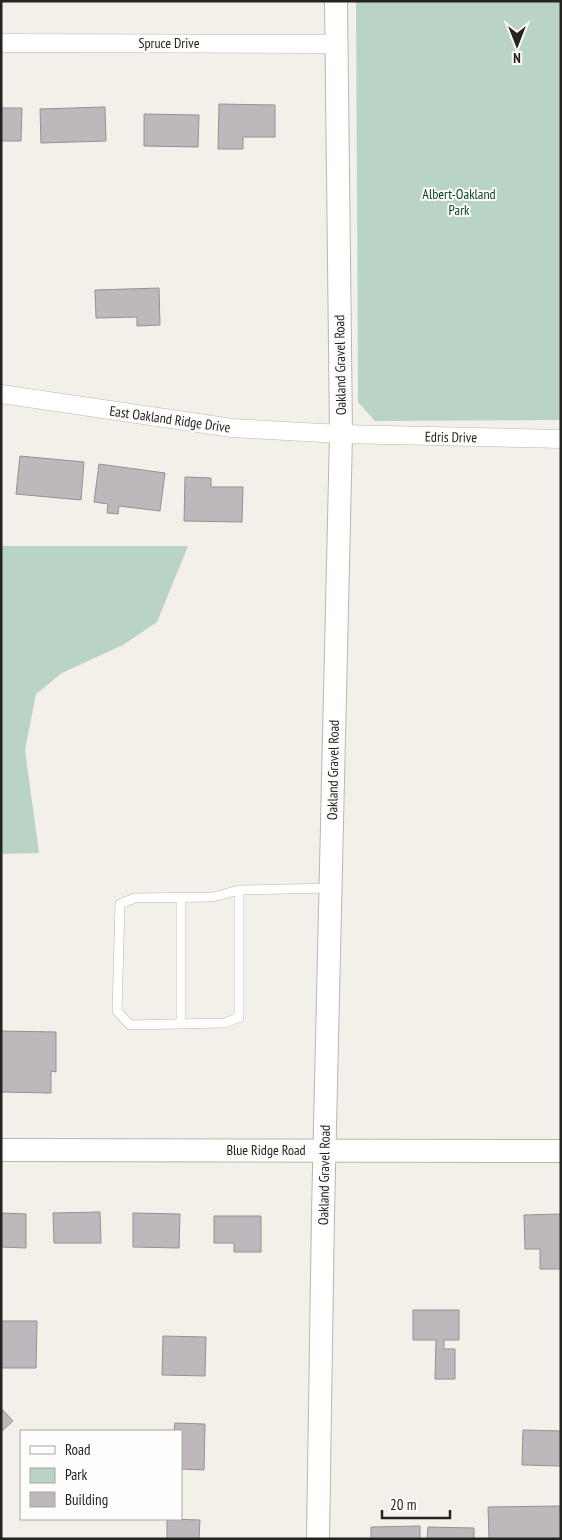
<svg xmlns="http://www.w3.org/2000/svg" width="562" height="1540" viewBox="0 0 562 1540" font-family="'PT Sans Narrow',sans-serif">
	<rect width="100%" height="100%" fill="#f3f0e9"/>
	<path fill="#b9d4c4" d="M356,1H561V420L375,421L358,402Z
		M1,546H188L157,622L123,645L62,673L36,694L25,750L39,853L1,854Z"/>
	<path fill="#beb7bb" stroke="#969094" d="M219,104L275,105V137H243V149H218Z
		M105,107L106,141L41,143L40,109Z
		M1,108H22L21,141H1Z
		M144,114L199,115L198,147L144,146Z
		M159,288L160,325L137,326V317L96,318L95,290Z
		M20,456L84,462L81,500L16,494Z
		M99,464L165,473L160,511L119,506L118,514L107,513L108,504L94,502Z
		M185,477L211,478V487H243L242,522L184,521Z
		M1,1031L56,1032V1072L51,1071V1093L1,1092Z
		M100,1212L101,1243H54L53,1213Z
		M1,1213L26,1214V1248L1,1247Z
		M133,1213L180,1214L179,1248L133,1247Z
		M561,1214V1269H540V1249H525L524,1215Z
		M214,1216H261V1252H234V1243H214Z
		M413,1310H459V1340H444V1349H455V1379H435L436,1340H413Z
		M1,1321H37L36,1368H1Z
		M163,1336L206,1337L205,1376L162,1375Z
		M1,1408L13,1421L1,1432Z
		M175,1423L205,1424L204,1470L181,1469V1431H174Z
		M523,1430L561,1431V1466L522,1465Z
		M561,1506V1539H489L488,1507Z
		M167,1519L200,1520L199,1539H167Z
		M420,1526V1539H371V1527Z
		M428,1527L474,1528V1539H427Z"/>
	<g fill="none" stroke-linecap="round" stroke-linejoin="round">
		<defs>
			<path id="service" d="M239,890V1017L225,1023L130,1025L117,1011L120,904L135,898L213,897L239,890L330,888
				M181,1024V898"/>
			<path id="minor" d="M1,43L336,44
				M1,394L232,428L341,434L561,439"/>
			<path id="tertiary" d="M1,1150L561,1151
				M318,1539L323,1213L341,434L336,1"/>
		</defs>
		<use href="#service" stroke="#bab6b0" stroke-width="10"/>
		<use href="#minor" stroke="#bab6b0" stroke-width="19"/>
		<use href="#tertiary" stroke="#bab6b0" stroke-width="24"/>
		<use href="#service" stroke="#fff" stroke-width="9"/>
		<use href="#minor" stroke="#fff" stroke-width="18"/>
		<use href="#tertiary" stroke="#fff" stroke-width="22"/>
	</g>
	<g text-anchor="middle" stroke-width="4" stroke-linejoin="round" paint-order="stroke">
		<g font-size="14" fill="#242320" stroke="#fffdfb">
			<text x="169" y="48">Spruce Drive</text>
			<text transform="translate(340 365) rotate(-91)" y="5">Oakland Gravel Road</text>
			<text transform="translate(170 419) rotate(8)" y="5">East Oakland Ridge Drive</text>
			<text transform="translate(451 437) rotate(1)" y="5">Edris Drive</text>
			<text transform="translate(333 770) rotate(-89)" y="5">Oakland Gravel Road</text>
			<text x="266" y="1155">Blue Ridge Road</text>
			<text transform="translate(324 1175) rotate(-89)" y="5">Oakland Gravel Road</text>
		</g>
		<g font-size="14" fill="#033d25" stroke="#fffdfb">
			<text x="459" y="199">Albert-Oakland<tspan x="459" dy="16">Park</tspan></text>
		</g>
	</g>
	<rect width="562" height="1540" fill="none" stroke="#242320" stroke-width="5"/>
	<rect x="20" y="1430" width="162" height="90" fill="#fffdfb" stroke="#a7a6a3"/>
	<rect x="30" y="1446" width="25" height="8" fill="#ffffff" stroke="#a7a6a3"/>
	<text x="65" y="1455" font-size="15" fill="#242320">Road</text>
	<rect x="30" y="1468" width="25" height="15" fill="#b9d4c4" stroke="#a7a6a3"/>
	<text x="65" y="1480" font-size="15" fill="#242320">Park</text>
	<rect x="30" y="1492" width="25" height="15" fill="#beb7bb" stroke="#a7a6a3"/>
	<text x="65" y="1505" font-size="15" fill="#242320">Building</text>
	<g transform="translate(517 45) rotate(180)" stroke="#fffdfb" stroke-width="4" paint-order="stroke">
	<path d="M0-4L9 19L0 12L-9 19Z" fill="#242320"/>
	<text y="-8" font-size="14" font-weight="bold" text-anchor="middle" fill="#242320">N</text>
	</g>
	<path d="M382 1510v8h68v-8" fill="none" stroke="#242320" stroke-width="2.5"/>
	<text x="390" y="1510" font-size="15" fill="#242320" stroke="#fffdfb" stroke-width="4" paint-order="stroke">20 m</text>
</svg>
